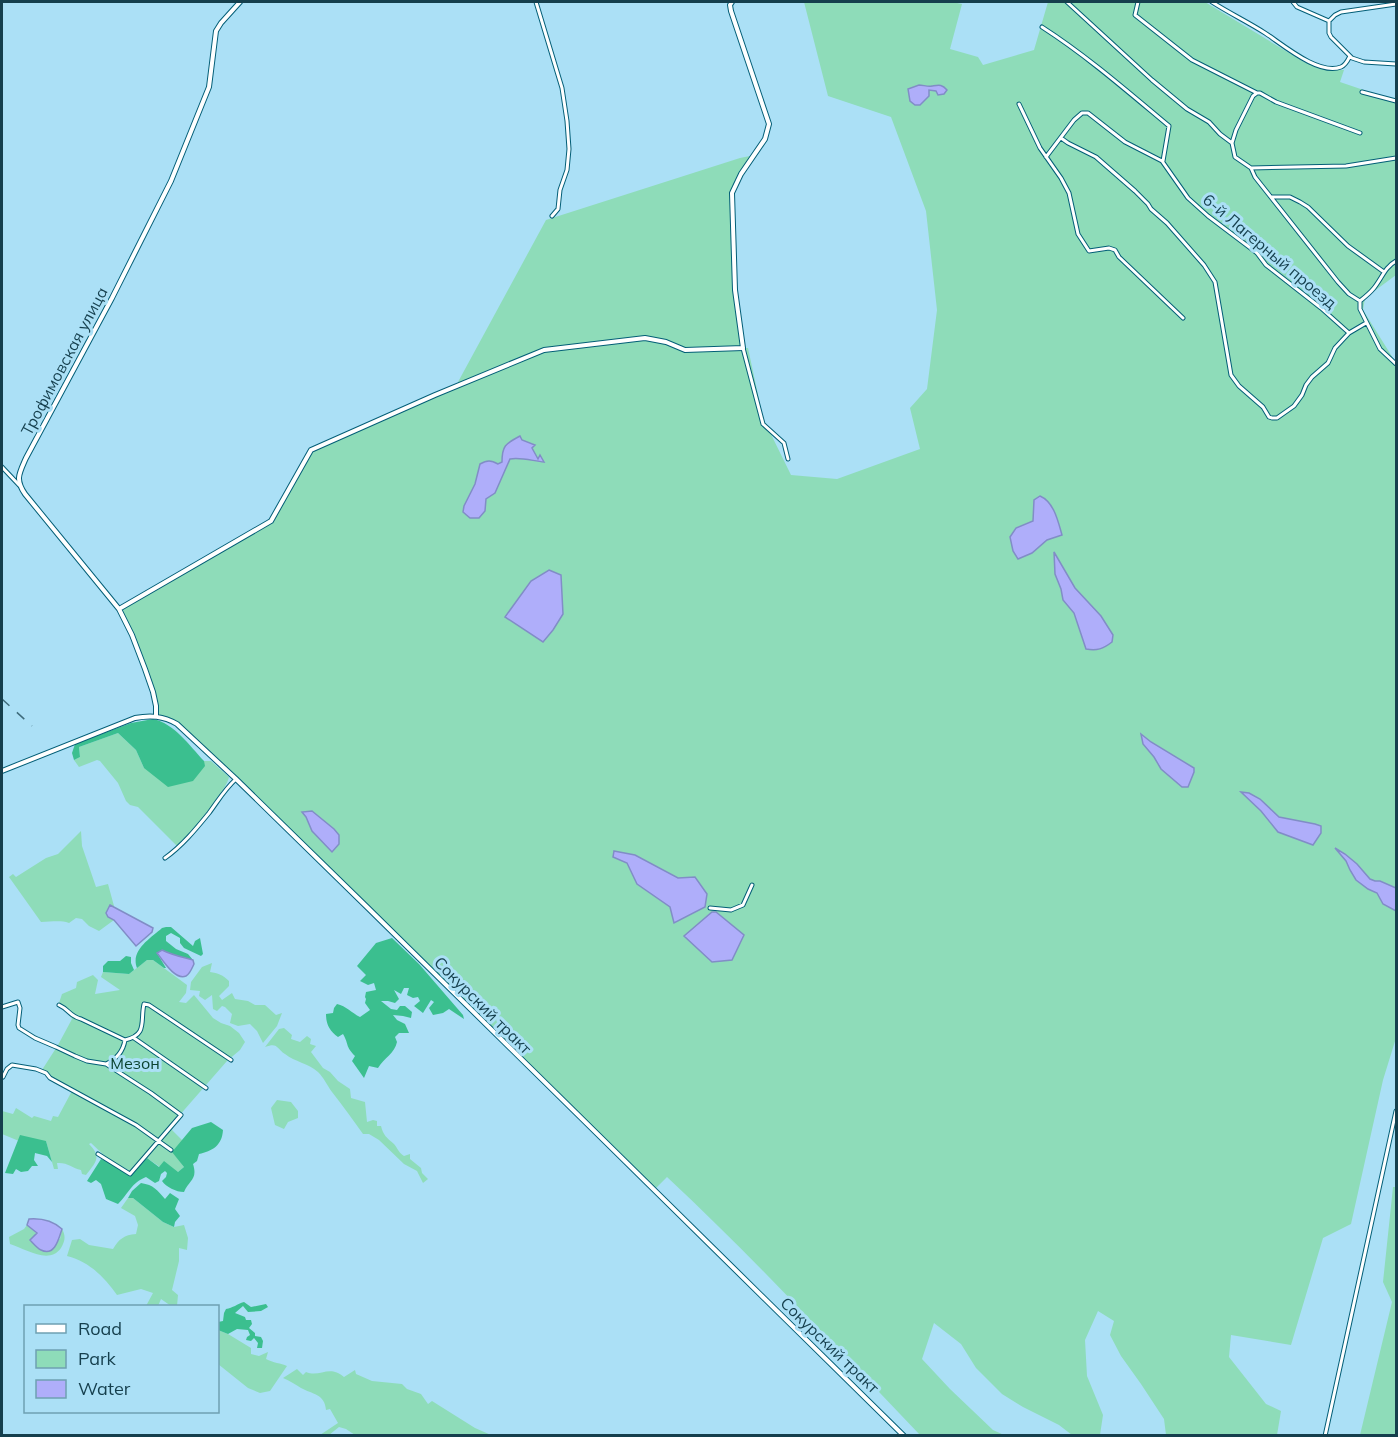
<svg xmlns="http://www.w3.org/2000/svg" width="1398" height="1437" viewBox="0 0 1398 1437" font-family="Mulish,sans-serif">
	<rect width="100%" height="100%" fill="#abe0f6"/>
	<path fill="#8edcb9" d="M804,2H952L962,4L950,49L978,57L983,65L1034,50L1048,2H1205L1304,62L1330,70H1344L1340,82L1396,101V275L1365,298L1363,310L1396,363V1038L1383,1080L1351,1224L1323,1238L1291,1345L1231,1335L1229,1357L1266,1404L1281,1411L1277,1435H1166L1164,1419L1141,1384L1121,1356L1110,1335L1114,1321L1098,1311L1085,1340L1087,1376L1103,1415L1100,1435H1072L1059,1425L1023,1407L1002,1394L976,1368L961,1344L934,1323L922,1359L950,1389L993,1430L1004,1435H920C837,1348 755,1259 667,1177L654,1190L391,931L177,724L156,716C156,683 133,640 119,609L271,521L311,450L459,385L458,382L546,220L740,158L750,156L753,158L741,174L732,193L735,290L743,348H748L763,418L791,475L837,479L920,449L910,408L927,389L937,310L926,211L891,117L828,96Z
		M118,733L136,750L144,768L204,766V761H211L229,777C227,785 222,791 217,798C205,816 192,831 177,846L138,807L130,805L126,801L118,783L100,761L97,760L79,767L74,760L80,757L79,747Z
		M81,831L82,846L96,887L108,884L114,906H110L108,917L114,920L99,931L89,926L82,919L76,918L69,923C60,920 51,922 41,922L9,877L13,874L16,877L46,858L58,854Z
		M147,960H153L187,985L186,993L179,1002L186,1003L194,995L213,1018L221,1023L230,1026L239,1033L245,1042L240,1050L227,1061L178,1117L172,1130L183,1141L173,1152L184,1167L178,1172L160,1167L144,1156L130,1171L108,1159L91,1143L89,1144C102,1157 96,1162 86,1175L82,1174L81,1170C72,1168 67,1162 57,1163L58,1169H54L46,1141H19L2,1134V1111L13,1114L16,1108L32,1118L34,1116L51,1121L53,1116L58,1117L73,1089L51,1077L42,1070L58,1045L72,1019L65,1009L58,1006L62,994L76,988L77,982L93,975L98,980L95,994L120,990L101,977L103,972L129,974Z
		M212,963L210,972C218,973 223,975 229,981V986L219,996L222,1000L232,993L235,999L248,1001L255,1005H265L276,1015L282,1013L277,1026L263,1043L257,1031L250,1024L238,1026L230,1023L232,1014L225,1007L222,1006L217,1011L213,1009L212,995L205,1000L199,996L200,991L190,990L191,982L202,967Z
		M284,1028L292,1035L291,1039L300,1042L307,1036L311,1039L310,1044L316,1046L311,1052L323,1068L330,1072L338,1081L350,1089L351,1098L365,1102L367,1122L373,1120L377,1121V1126H381C383,1135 387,1138 394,1144C398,1149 399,1153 404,1156L410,1154V1159L421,1168L422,1173L428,1179L423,1183L417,1171L404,1164L379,1140L369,1134H363C353,1120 343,1106 332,1092C327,1085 324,1078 318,1072C308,1063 295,1062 285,1054C276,1048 278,1042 265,1047L279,1029Z
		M277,1100L291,1102L298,1111V1118L288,1122L284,1129L275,1125L271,1108Z
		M1393,1187H1396V1435H1360L1392,1302L1383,1282Z
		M128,1198H133L163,1222L174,1227L184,1225L188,1238L187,1250L179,1248V1261L172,1290L178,1295L177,1306H171L161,1299L158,1306H146L153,1293L141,1289L117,1295C104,1277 90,1262 67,1256L72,1240L80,1239L89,1245L113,1249C119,1239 124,1235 136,1234L138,1225L135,1216L121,1208Z
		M27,1225L37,1234L60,1239L62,1229C66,1236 65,1241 61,1248C49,1265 26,1249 10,1244L9,1237L24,1229Z
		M218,1330L228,1334L251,1348V1354L259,1356L268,1352L266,1359C273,1363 281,1363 287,1366L270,1391L260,1393L248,1388L218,1364Z
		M297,1369L303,1375L306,1372C320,1378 329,1364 344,1377L355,1370L356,1374L372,1381L402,1384L407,1389L421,1394L428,1404L432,1401L475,1428L491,1435H355L346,1429L339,1427L329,1435H320L338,1423L330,1409L326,1410C325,1394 312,1394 301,1388C295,1384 290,1381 283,1378Z"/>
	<path fill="#3bbf8f" d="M153,719C175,724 189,745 204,761L205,766L193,781L168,787L144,768L136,750L118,733L79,747L80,757L74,760L72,753L75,744L131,723Z
		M166,927H171L193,946L195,941L200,938L203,954L201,956L184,948L180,943V938L171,933L166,936V941L176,949L188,954L193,960L179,956L157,953L166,968H164L153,960H147L137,968C130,950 151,938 162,928Z
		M392,938L419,964L463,1015L464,1019L449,1009L443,1013L433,1015L429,1008L434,1002L431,1000L423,1013L414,1006L420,1001L418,997L413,998L407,995L409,988H404L401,994L394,990L399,999L395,1003L388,1001H381L391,1009L397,1010L400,1006H405L412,1012L411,1018L403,1016L393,1015L397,1020L405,1024L409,1033H399L395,1037L397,1042C395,1053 384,1058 378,1068L369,1066L364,1078L352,1061L355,1056C345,1046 349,1044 343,1034L338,1037C330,1031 326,1025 326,1014L333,1013L334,1008L337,1004C346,1006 352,1013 360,1017L370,1010L365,1003L366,999L365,997L366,992L376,990L374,983L368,985L360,981L366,975L357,966L376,943Z
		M126,956L131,957V963L134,970L129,974L103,972V966L108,961H120Z
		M211,1122L223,1130C222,1146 212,1151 199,1154L197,1161L193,1164C198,1180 189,1180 184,1192C176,1192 166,1187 162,1181L166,1177L167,1173L165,1171L161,1174L159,1181L155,1183L146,1177C131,1183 129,1193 118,1204L106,1199L101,1184L96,1180L91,1183L87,1181L101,1159L107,1161L130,1176L147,1158L159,1167L164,1161L178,1172L184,1167L172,1152L192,1128Z
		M20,1135L46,1141L52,1162L47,1156L35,1153L34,1160L38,1166H32L28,1171L21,1172L16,1169L13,1174L5,1173Z
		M141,1183C154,1185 157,1190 165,1199L170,1193L179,1199L175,1209L180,1216L175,1222L174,1227L163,1222L133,1198H128L132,1191Z
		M244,1302L251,1307L266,1304L268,1307L261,1311L248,1312L243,1306L235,1313L245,1317L246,1320H251L252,1324L249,1328L255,1333V1336L261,1337L263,1341L262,1348H257L258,1343L254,1338L251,1341L246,1340L247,1337L250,1335L248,1330L237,1329L228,1334L218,1330V1322L223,1321L224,1313L226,1309C233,1308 237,1304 244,1302Z"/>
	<path fill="#afaefa" stroke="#818dc6" stroke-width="1.5" d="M919,85C923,85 928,87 932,86C939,85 942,84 947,90L944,94L938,95L936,91L929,90V96L920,105H915L910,101L908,89Z
		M520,436L522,440L535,445L532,448L538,459L540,455L544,462C533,461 521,457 510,459L495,493L486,499L485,511L479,518H470L463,512L464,506L475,484L480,464C487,460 491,460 498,464L502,462C502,446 505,444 520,436Z
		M1040,496C1054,502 1058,521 1062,535L1047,540L1032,553L1018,559L1013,551L1010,537L1016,528L1033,521L1034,500Z
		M1054,552L1075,588L1101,616L1113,635L1112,642C1103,649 1097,651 1086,649L1074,613L1063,600L1061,589L1055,574Z
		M549,570L561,575L563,614L553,630L543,642L505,617L531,581Z
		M1141,734L1151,742L1194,768V772L1188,787H1182L1161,769L1154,757L1143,744Z
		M1241,792L1249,793L1260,799L1279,817L1315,824L1321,826V833L1313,845L1278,832L1261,811Z
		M312,811L334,829L339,835V844L332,852L312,831L306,817L302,812Z
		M1335,848L1345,854L1357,864L1370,879L1375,881H1380L1396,888V911L1383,904L1377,893L1368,889L1356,880L1350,870L1346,861Z
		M614,851L635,855L678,878L695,877L707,894L705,907L674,923L670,907L637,884L627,863L613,857Z
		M110,905L153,928L152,932L136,946L114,920L108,917L106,913Z
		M712,912H716L744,935L732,960L712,962L684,936Z
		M162,950C172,955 182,957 193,960L194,964C192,968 190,974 186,976C175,981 162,959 157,953Z
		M29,1219C42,1218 53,1221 62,1229C59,1238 55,1257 41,1250C37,1248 33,1243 30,1240L37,1233L27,1225Z"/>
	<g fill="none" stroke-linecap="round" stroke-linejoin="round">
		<defs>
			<path id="minor" d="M536,2L562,88L567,121L569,149L567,170L560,190L558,209L552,216
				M1067,2L1152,80L1187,109L1209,122L1220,134L1232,143
				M1138,2L1135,15L1192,60L1257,93L1253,96L1236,130L1232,143L1235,157L1251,168L1346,166L1396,158
				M1212,2C1229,13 1248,22 1265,33C1282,44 1319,76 1341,67C1346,65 1348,60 1350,56
				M1293,2L1297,7L1329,21
				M1329,21V33L1331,37L1352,58L1364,62L1396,64
				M1329,21L1335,15L1341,12L1396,4
				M1042,27C1087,56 1127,91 1169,126L1163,161
				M1362,92L1396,101
				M1257,93H1260L1276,102L1360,133
				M1019,104L1040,148L1061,178L1069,193L1078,234L1089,251L1109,248L1115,250L1119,257L1183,318
				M1061,138L1068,143L1096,157L1135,191L1148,204L1151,209L1167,223L1204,265L1215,282L1231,375L1239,386L1263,407L1269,417L1272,418H1277L1294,406L1302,395L1306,385L1312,377L1328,363L1335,348L1349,333L1366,323
				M1046,157L1074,120L1082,113H1088L1125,142L1162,161L1188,198L1208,216L1257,253L1266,265L1321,308L1349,333
				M1251,168L1255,177L1338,282L1349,294L1360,301
				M1272,197H1290L1300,202L1308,207L1348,246L1384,272
				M1396,261C1385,267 1382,278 1374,288C1370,293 1365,297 1360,301V309L1380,349L1396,364
				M743,348L763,424L784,443L788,459
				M2,467L19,485
				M165,858C182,846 196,829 209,813C218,801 224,790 236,779
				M710,908L731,910L743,905L752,885
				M59,1005C70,1010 69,1016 81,1019L125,1040
				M2,1007L18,1002L20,1008L18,1025L19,1028L35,1038L56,1047L75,1056L87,1061L106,1064L151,1093L181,1115L130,1174L98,1154
				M134,1038L206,1088
				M106,1064C117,1059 123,1052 125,1040C148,1035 140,1021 144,1004L149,1005L167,1017L231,1060
				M2,1076L3,1077L7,1069L12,1065L36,1069L46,1073L50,1078L136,1125L171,1150
				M1325,1436L1396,1111"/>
			<path id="tertiary" d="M119,609L271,521L311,450L435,395L544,350L645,338L666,342L685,350L743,348L735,290L732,193L741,174L765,139L769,124L731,11L730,5L732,2
				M156,716V706L153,692L145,669L132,635L119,609L25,494C15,479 19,474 26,458L112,298L171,181L209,87L216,31L221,23L240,2
				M2,771L135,718C151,715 163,716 177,724L236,779L368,908L904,1436"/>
		</defs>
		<use href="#minor" stroke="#035e77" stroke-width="5"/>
		<use href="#tertiary" stroke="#035e77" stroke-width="6"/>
		<use href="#minor" stroke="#fff" stroke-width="3"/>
		<use href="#tertiary" stroke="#fff" stroke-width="4"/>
		<path stroke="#3e6b7b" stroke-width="1.5" stroke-dasharray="10 10" stroke-linecap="butt" d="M2,699L32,726"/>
	</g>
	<g text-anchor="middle" stroke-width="6" stroke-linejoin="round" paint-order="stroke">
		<g font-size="16" fill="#153f4d" stroke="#abe0f6">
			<text transform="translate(1270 251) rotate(40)" y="6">6-й Лагерный проезд</text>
			<text transform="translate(64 361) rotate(-62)" y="6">Трофимовская улица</text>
			<text transform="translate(483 1005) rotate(45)" y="6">Сокурский тракт</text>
			<text transform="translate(830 1345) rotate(44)" y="6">Сокурский тракт</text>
		</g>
		<g font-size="16" fill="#0b432f" stroke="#abe0f6">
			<text x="135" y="1069">Мезон</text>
		</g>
	</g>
	<rect width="1398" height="1437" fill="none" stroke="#153f4d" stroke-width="6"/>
	<rect x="24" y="1305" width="195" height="108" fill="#abe0f6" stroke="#6fa0b2" stroke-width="1.5"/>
	<rect x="36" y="1324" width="30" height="9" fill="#ffffff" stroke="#6fa0b2" stroke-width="1.5"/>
	<text x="78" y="1335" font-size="18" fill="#153f4d">Road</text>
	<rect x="36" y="1350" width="30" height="18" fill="#8edcb9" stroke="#6fa0b2" stroke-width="1.5"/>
	<text x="78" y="1365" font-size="18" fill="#153f4d">Park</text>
	<rect x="36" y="1380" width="30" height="18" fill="#afaefa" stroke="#6fa0b2" stroke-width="1.5"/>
	<text x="78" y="1395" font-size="18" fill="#153f4d">Water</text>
</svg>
